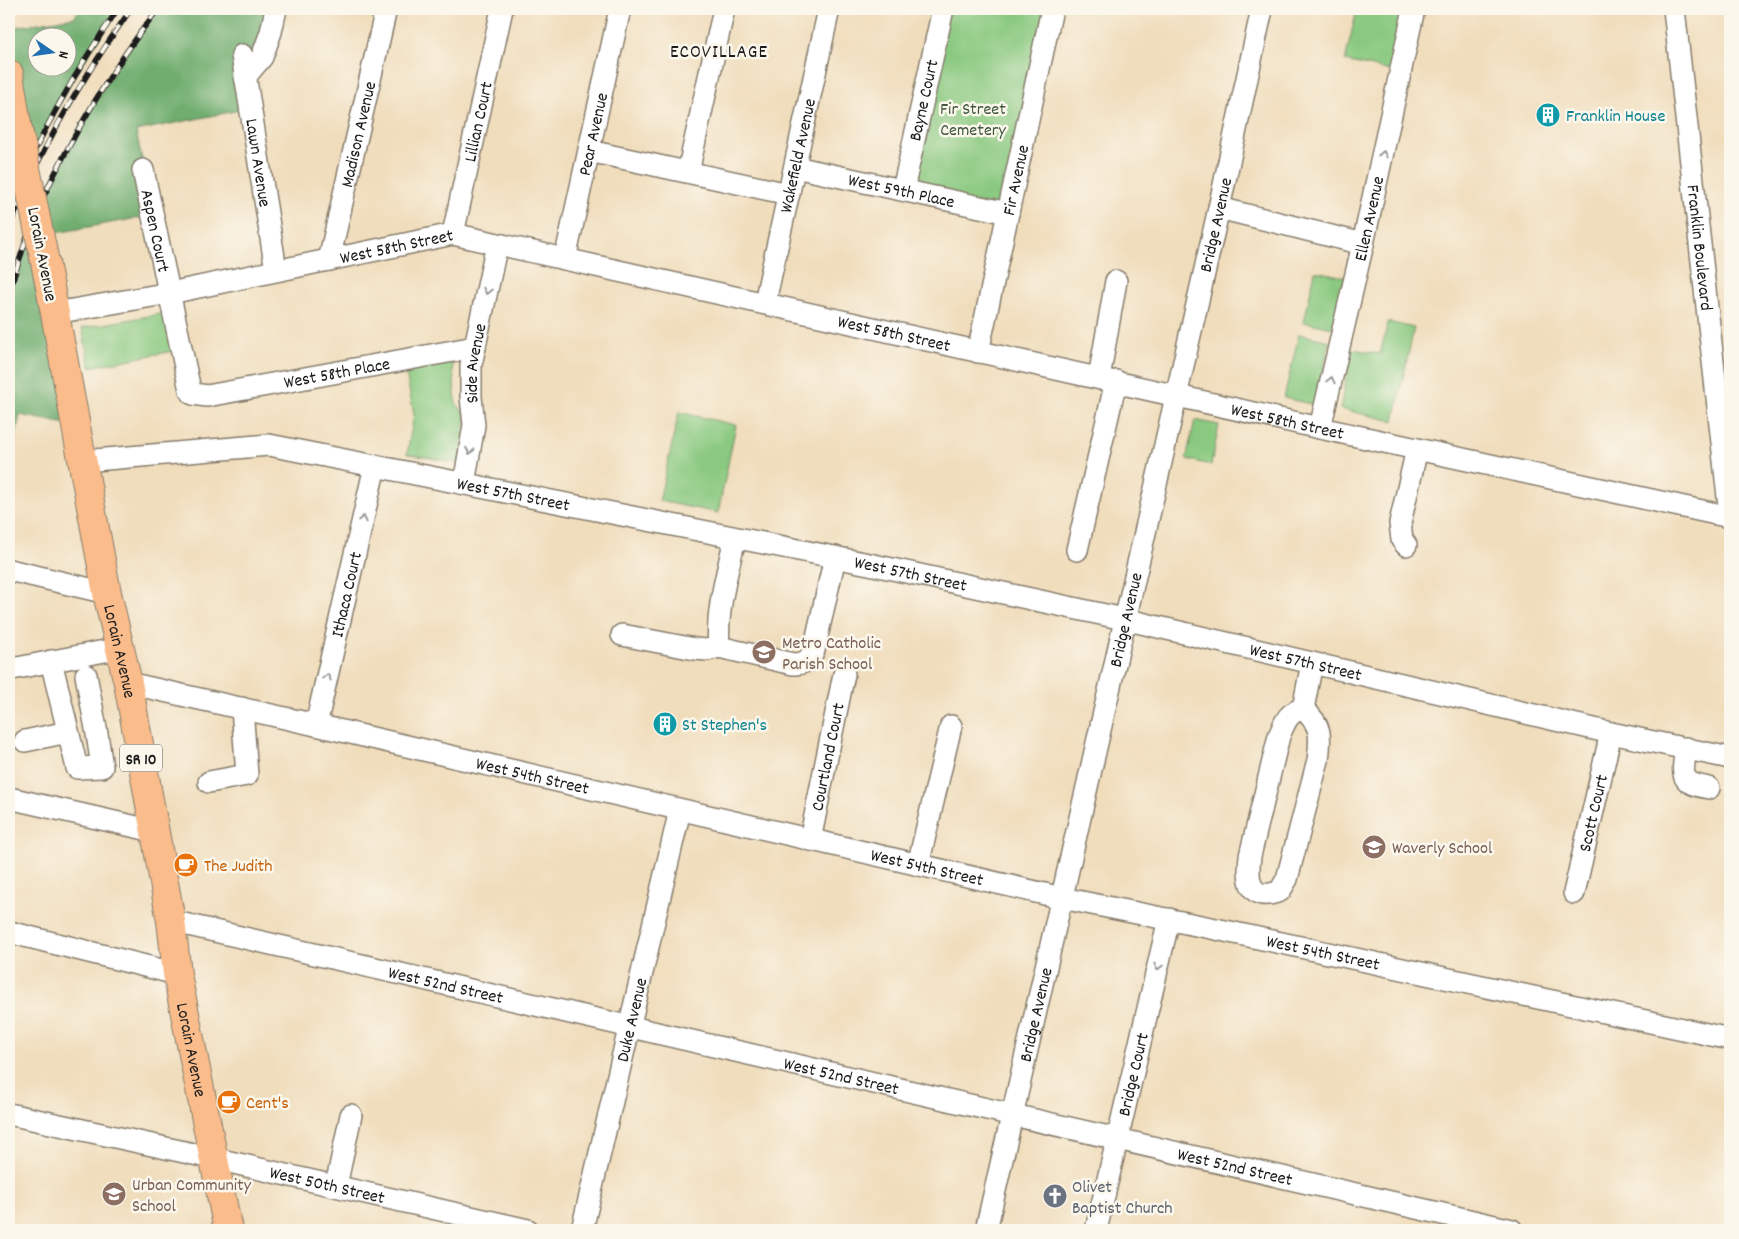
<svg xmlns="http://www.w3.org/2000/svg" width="1739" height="1239" viewBox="0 0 1739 1239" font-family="Dekko,sans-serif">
	<rect width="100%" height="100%" fill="#fbf7ec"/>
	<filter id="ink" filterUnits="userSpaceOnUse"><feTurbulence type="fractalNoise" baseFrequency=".02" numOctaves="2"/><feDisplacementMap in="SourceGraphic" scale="10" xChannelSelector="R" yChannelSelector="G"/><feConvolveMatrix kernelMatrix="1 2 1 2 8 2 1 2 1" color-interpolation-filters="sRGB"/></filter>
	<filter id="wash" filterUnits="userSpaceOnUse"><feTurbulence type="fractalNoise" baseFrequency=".0096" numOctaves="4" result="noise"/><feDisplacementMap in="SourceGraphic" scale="20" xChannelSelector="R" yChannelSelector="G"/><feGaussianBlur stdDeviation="1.12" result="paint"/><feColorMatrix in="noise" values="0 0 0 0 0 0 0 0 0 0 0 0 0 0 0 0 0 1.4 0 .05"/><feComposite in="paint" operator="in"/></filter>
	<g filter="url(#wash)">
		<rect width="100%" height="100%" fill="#f0ddbc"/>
		<path fill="#8ac980" stroke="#53724e" d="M943,9H1052L1008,213L903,190Z
			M1357,9H1405L1392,71L1345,61Z
			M1315,271L1345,277L1333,328L1304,322Z
			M171,312L178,350L90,367L82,328Z
			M1388,322L1414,328L1394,421L1340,409L1352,349L1380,354Z
			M1299,334L1330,341L1315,405L1284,398Z
			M452,360L456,403L467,416L459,463L407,454L414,414L405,369Z
			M679,412L736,425L718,513L659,501Z
			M1195,420L1219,425L1211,465L1186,459Z"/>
		<path fill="#6fad6e" stroke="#466445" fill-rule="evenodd" d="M80,9H118L72,81L27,165L9,74V28L74,17ZM38,38H68V68H38Z
			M158,9H276L245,77L250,108L136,131L154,215L40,236L77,426L20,415L9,469V292L40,203L74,136L119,63Z"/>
	</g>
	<g filter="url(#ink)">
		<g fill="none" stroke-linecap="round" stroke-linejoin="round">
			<defs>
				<g id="minor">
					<path id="s1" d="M1674,9L1730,515"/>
					<path id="s2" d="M242,55L276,270"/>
					<path d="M245,77L262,57L271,32L276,9"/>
					<path d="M589,151L789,194"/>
					<path id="s3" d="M795,167L1008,213"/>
					<path id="s4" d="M143,170L190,390L193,394L207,396L475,347"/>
					<path d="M688,172L724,9"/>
					<path id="s5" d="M903,190L943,9"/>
					<path d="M1219,208L1363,244"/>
					<path id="s6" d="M453,234L502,9"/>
					<path id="s7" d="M565,259L620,9"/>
					<path id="s8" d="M329,260L386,9"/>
					<path id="s9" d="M765,302L829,9"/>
					<path id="s10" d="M55,313L170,293L453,234L1320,428L1730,517"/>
					<path id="s11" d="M978,352L1052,9"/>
					<path d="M1099,378L1116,281"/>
					<path id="s12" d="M1320,428L1363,244L1414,9"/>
					<path id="s13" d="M83,461L269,445L869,564L1124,619L1611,733L1730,758"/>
					<path id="s14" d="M464,484L474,425L471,397V365L497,244"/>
					<path d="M735,538C727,574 716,610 719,647L793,664C804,664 809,661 814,650L835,557"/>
					<path d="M1406,545L1402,540L1400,523L1417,449"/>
					<path d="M1077,550L1116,381"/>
					<path d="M9,570L107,593"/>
					<path d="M622,635L695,649L707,650L719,647"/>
					<path d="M51,661L77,768L102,767L97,734L86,675"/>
					<path d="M12,669L120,648"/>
					<path id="s15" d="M128,683L316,725L1062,898L1211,928L1730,1039"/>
					<path d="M1303,709C1322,725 1321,736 1318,760L1287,879L1280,891C1249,903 1247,880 1250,856L1279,736C1285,723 1287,712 1303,709Z"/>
					<path d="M1303,709L1312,663"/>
					<path id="s16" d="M316,725L375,466"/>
					<path d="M25,741L68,732"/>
					<path d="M1686,748C1682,776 1679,783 1709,788"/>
					<path d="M209,782L247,775L242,708"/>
					<path d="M9,798L154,831"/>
					<path id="s17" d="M810,840L844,674"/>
					<path d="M918,865L951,726"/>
					<path id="s18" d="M1574,893L1611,733"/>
					<path id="s19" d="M171,921L1512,1230"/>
					<path d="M9,932L177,974"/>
					<path id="s20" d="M9,1114L212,1158L528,1230"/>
					<path d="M336,1186L351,1115"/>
					<path id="s21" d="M582,1230L680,810"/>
					<path id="s22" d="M986,1230L1219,208L1262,9"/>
					<path id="s23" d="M1096,1230L1169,919"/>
				</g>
				<g id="major">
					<path d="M9,74L17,124"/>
					<path id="s24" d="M50,287L107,593L128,683L171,921L177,974L228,1230"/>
				</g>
			</defs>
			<use href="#minor" stroke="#867c6c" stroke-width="24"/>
			<use href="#major" stroke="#867c6c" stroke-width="30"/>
			<use href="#minor" stroke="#fff" stroke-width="21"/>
			<use href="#major" stroke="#f9bc8a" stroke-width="28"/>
			<defs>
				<path id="rail" d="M9,206C39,137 75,71 118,9
					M9,228C39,150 83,77 131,9
					M9,292C19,262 28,230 41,202C73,134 112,68 158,9"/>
			</defs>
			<use href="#rail" stroke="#1c1c1c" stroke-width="5.5"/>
			<use href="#rail" stroke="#fbf7ec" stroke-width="4" stroke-dasharray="11" stroke-linecap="butt"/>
			<defs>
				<path id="major-bridge" d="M17,124L50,287"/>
			</defs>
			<use href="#major-bridge" stroke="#867c6c" stroke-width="30" stroke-linecap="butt"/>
			<use href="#major-bridge" stroke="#f9bc8a" stroke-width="28"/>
		</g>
		<defs><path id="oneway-chevron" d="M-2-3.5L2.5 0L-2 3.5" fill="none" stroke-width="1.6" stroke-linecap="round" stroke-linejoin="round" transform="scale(1.25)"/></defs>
		<g stroke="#999">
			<use href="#oneway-chevron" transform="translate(1383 154) rotate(-78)"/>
			<use href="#oneway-chevron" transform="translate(487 291) rotate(102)"/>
			<use href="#oneway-chevron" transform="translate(1331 380) rotate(-77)"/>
			<use href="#oneway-chevron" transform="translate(470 451) rotate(99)"/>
			<use href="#oneway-chevron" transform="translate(363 519) rotate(-77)"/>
			<use href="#oneway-chevron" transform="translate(327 677) rotate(-77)"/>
			<use href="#oneway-chevron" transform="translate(1158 967) rotate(103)"/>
		</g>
	</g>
	<defs>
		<symbol id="building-disc" viewBox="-11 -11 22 22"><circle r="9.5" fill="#0f9aa8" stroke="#fbf7ec"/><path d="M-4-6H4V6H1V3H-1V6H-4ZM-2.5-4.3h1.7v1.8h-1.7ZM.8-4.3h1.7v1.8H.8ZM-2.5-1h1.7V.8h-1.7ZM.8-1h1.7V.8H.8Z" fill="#fff"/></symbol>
		<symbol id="school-disc" viewBox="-11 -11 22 22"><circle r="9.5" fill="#8d6e63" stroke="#fbf7ec"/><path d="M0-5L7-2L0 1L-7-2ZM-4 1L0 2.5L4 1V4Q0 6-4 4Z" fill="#fff"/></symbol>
		<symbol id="cafe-disc" viewBox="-11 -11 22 22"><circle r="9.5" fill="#e8710a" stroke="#fbf7ec"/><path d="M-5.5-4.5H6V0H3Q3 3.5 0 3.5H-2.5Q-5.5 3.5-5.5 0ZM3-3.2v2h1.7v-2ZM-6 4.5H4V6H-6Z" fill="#fff"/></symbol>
		<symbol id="church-disc" viewBox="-11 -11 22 22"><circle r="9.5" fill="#6b7280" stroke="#fbf7ec"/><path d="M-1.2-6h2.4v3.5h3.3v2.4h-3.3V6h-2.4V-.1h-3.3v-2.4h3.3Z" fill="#fff"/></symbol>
	</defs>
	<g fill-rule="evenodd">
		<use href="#building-disc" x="1534" y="101" width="28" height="28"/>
		<use href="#school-disc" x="750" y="638" width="28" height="28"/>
		<use href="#building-disc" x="651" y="710" width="28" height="28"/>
		<use href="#school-disc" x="1360" y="833" width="28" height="28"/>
		<use href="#cafe-disc" x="172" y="851" width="28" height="28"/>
		<use href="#cafe-disc" x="215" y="1088" width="28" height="28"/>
		<use href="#school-disc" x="100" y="1180" width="28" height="28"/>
		<use href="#church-disc" x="1041" y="1182" width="28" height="28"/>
	</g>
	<g text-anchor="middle" stroke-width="5" stroke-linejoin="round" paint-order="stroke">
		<rect fill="#fbf7ec" stroke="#5f5e5a" stroke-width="1" x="120" y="744.5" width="42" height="27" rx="4"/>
		<g font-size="16" font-weight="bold" fill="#1c1c1c">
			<text x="141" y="764">SR 10</text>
		</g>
		<g font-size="18" fill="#1c1c1c" stroke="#fbf7ec">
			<text dy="6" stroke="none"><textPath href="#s5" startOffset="92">Bayne Court</textPath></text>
			<text dy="6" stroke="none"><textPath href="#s6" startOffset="115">Lillian Court</textPath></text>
			<text dy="6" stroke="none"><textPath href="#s8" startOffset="129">Madison Avenue</textPath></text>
			<text dy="6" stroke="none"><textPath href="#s7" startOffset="128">Pear Avenue</textPath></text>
			<text dy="6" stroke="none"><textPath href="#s9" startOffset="150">Wakefield Avenue</textPath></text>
			<text dy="6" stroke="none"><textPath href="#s2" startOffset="109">Lawn Avenue</textPath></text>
			<text dy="6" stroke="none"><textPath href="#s11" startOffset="176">Fir Avenue</textPath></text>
			<text dy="6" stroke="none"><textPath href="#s3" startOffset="109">West 59th Place</textPath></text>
			<text dy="6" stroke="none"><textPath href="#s12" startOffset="215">Ellen Avenue</textPath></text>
			<text dy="6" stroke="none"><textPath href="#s22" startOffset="1031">Bridge Avenue</textPath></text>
			<text dy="6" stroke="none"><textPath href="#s4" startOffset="62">Aspen Court</textPath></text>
			<text dy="6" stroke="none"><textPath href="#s10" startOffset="348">West 58th Street</textPath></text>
			<text dy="6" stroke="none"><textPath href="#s1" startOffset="240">Franklin Boulevard</textPath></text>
			<text transform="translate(43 254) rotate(79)" y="6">Lorain Avenue</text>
			<text dy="6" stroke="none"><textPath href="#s10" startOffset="858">West 58th Street</textPath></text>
			<text dy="6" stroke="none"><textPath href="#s14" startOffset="122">Side Avenue</textPath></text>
			<text dy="6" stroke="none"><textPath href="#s4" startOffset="376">West 58th Place</textPath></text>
			<text dy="6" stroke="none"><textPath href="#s10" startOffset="1261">West 58th Street</textPath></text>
			<text dy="6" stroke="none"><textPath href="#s13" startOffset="436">West 57th Street</textPath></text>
			<text dy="6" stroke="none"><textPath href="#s13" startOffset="841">West 57th Street</textPath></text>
			<text dy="6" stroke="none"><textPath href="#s16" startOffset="134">Ithaca Court</textPath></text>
			<text dy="6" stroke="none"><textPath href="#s22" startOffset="626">Bridge Avenue</textPath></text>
			<text dy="6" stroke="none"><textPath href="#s24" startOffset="371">Lorain Avenue</textPath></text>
			<text dy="6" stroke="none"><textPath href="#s13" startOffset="1246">West 57th Street</textPath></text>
			<text dy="6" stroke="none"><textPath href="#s17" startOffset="85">Courtland Court</textPath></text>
			<text dy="6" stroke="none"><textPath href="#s15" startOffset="415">West 54th Street</textPath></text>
			<text dy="6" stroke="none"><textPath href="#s18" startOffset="82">Scott Court</textPath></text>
			<text dy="6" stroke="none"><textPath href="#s15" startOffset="820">West 54th Street</textPath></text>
			<text dy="6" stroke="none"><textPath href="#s15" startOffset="1225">West 54th Street</textPath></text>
			<text dy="6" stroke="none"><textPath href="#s19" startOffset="282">West 52nd Street</textPath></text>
			<text dy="6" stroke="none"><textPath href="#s22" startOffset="221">Bridge Avenue</textPath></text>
			<text dy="6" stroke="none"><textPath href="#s21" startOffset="216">Duke Avenue</textPath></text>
			<text dy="6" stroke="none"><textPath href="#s24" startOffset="776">Lorain Avenue</textPath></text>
			<text dy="6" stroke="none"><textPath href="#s23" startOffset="160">Bridge Court</textPath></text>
			<text dy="6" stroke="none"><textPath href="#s19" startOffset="688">West 52nd Street</textPath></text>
			<text dy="6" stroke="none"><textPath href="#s19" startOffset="1092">West 52nd Street</textPath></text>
			<text dy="6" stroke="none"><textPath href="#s20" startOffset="326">West 50th Street</textPath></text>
		</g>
		<g font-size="18" fill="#42593f" stroke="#fbf7ec">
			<text x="973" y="114">Fir Street<tspan x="973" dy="21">Cemetery</tspan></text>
		</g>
		<g font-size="18" fill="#0d838f" stroke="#fbf7ec" text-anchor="start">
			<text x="1566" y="121">Franklin House</text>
			<text x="682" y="730">St Stephen's</text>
		</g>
		<g font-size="18" fill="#785e54" stroke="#fbf7ec" text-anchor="start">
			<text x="782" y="648">Metro Catholic<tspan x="782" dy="21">Parish School</tspan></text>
			<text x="1392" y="853">Waverly School</text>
			<text x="132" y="1190">Urban Community<tspan x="132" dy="21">School</tspan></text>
		</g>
		<g font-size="18" fill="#c56008" stroke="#fbf7ec" text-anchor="start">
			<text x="204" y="871">The Judith</text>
			<text x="246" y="1108">Cent's</text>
		</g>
		<g font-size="18" fill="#5b616d" stroke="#fbf7ec" text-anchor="start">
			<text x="1072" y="1192">Olivet<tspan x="1072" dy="21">Baptist Church</tspan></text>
		</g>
		<g font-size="19" letter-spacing="1" fill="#1c1c1c" stroke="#fbf7ec">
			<text x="719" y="57">ECOVILLAGE</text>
		</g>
	</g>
	<rect width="1739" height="1239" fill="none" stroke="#fbf7ec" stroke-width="30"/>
	<g transform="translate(52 52) rotate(103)"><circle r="24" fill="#fbf7ec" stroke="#a29f99"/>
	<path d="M0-4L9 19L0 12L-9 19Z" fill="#1f6fb2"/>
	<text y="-8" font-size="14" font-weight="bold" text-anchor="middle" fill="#1c1c1c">N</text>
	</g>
</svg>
